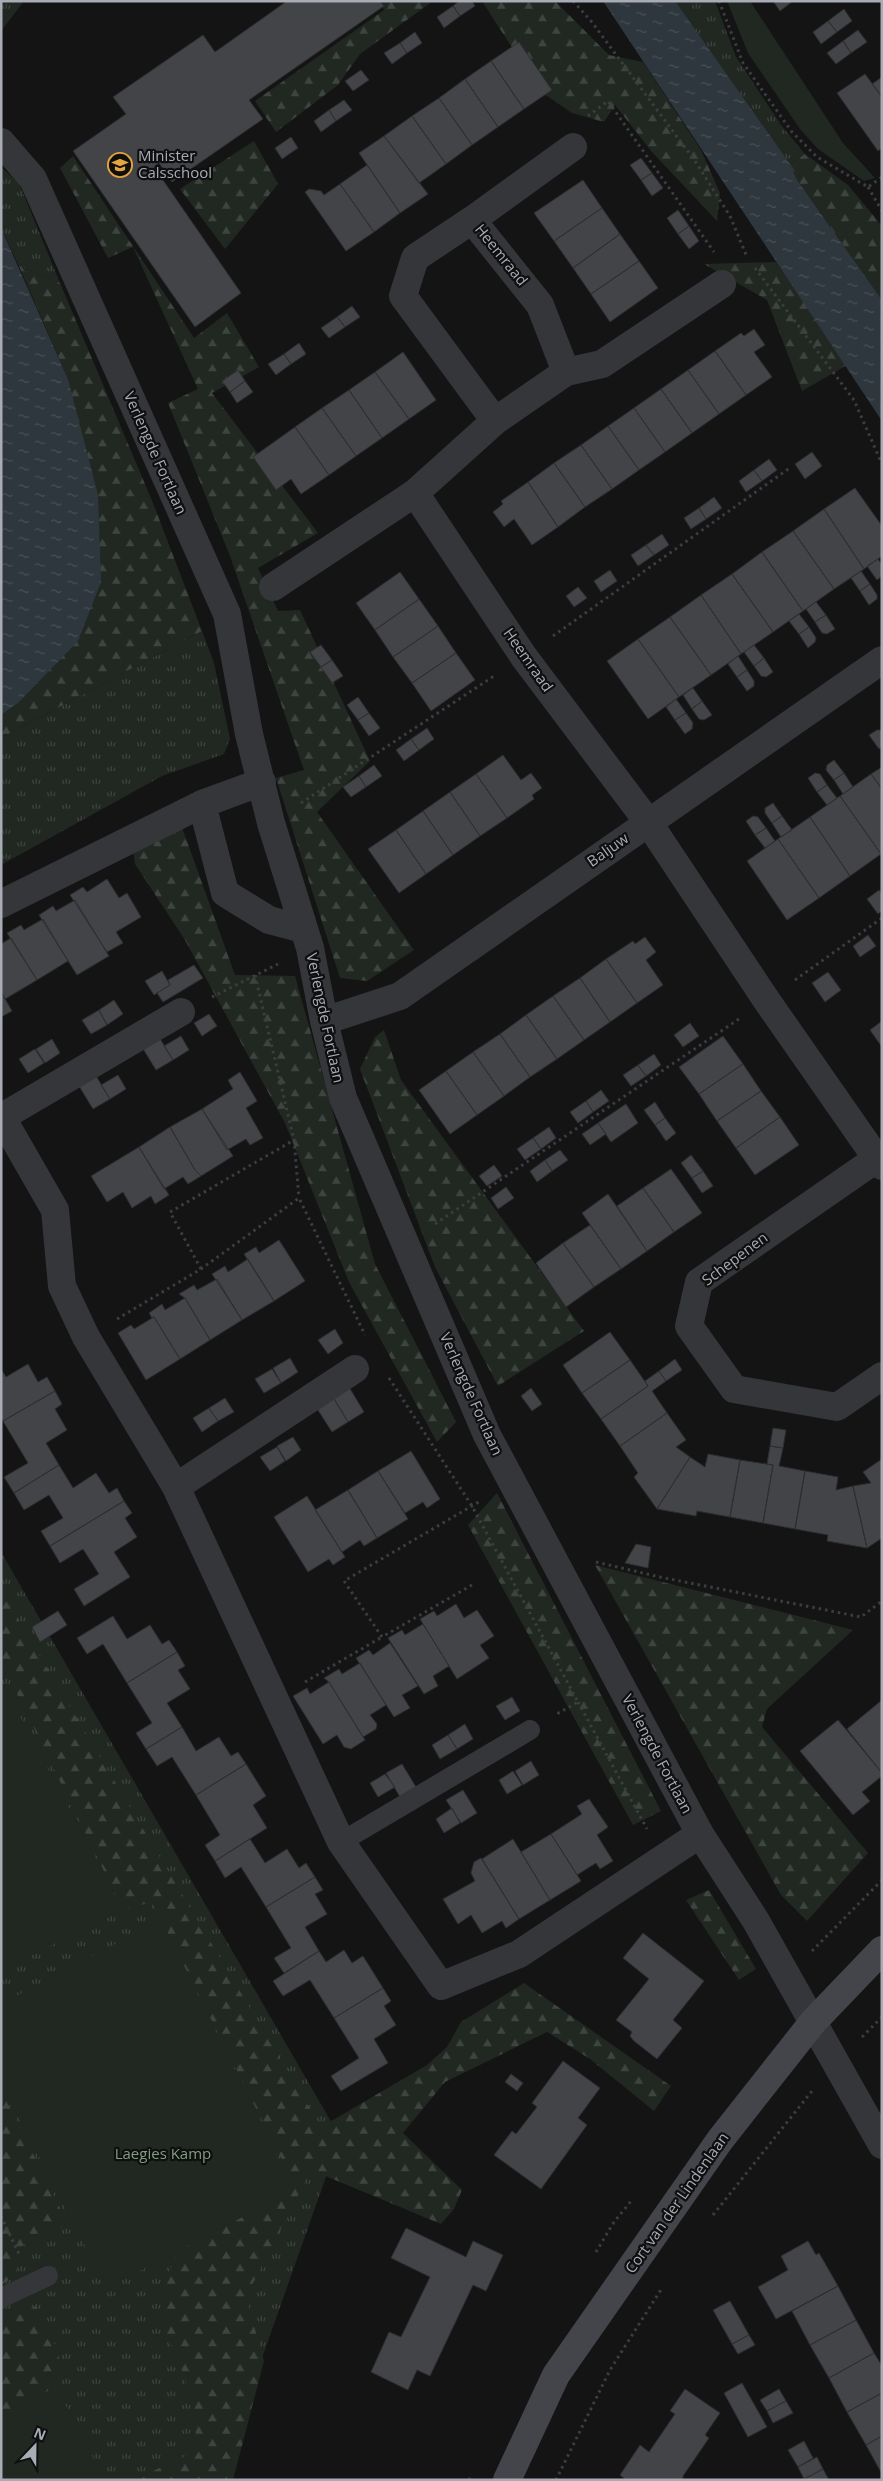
<svg xmlns="http://www.w3.org/2000/svg" width="883" height="2481" viewBox="0 0 883 2481" font-family="'Open Sans',sans-serif">
	<defs>
		<pattern id="grass-tufts" width="24" height="20" patternUnits="userSpaceOnUse" patternTransform="scale(1.25)"><rect width="24" height="20" fill="#202821"/><path d="M3 7l-1-3M5 7V3M7 7l1-3M15 17l-1-3M17 17v-4M19 17l1-3" fill="none" stroke="#3e443f"/></pattern>
		<pattern id="forest-firs" width="22" height="20" patternUnits="userSpaceOnUse" patternTransform="scale(1.25)"><rect width="22" height="20" fill="#202821"/><path d="M5 1l3.5 6h-7zM16 11l3.5 6h-7z" fill="#3e443f"/></pattern>
		<pattern id="water-ripples" width="26" height="14" patternUnits="userSpaceOnUse" patternTransform="scale(1.25)"><rect width="26" height="14" fill="#2e373d"/><path d="M2 4q2-2 4 0t4 0M15 11q2-2 4 0t4 0" fill="none" stroke="#495157"/></pattern>
	</defs>
	<rect width="100%" height="100%" fill="#141415"/>
	<path fill="url(#grass-tufts)" d="M1,1H24L1,31Z
		M674,1H715L736,57L781,125L805,154L790,164Z
		M1,167L19,183L60,283L19,266L1,228Z
		M202,631L214,663L230,739L224,754L162,776L1,865V738Z
		M1,1552L340,2137L219,2480H1Z"/>
	<path fill="url(#forest-firs)" d="M378,1H433L360,54L338,85L276,132L255,101L384,10Z
		M482,1H555L609,55L643,62L701,150L720,193L717,221L652,152L615,105L604,122L572,113L540,91Z
		M254,141L278,184L225,249L180,189Z
		M805,154L848,185L882,226V300L797,180L790,164Z
		M73,156L194,338L227,313L259,367L212,393L318,533L258,568L278,611L300,610L370,761L317,812L414,950L367,981L340,978L276,778L304,770L230,556L168,403L198,389L133,247L108,258L60,168Z
		M776,262L847,365L802,391L767,300L704,264Z
		M19,266L60,283L153,503L202,631L1,738V715L17,704L68,379Z
		M178,816L235,975L295,976L375,1264L456,1422L437,1442L349,1282L285,1123L185,940L135,864L131,836Z
		M384,1030L401,1080L584,1331L498,1386L435,1267L360,1069L375,1037Z
		M497,1493L661,1811L633,1825L468,1525Z
		M595,1565L853,1630L767,1709L762,1727L868,1853L807,1921L781,1895Z
		M1,1591L321,2127L427,2065L447,2047L461,2022L524,1983L671,2086L654,2111L590,2059L547,2032L445,2082L403,2133L462,2190L454,2209L441,2224L311,2170L246,2297L264,2361L233,2480H133L184,2457L196,2443L195,2418L185,2378L169,2340L161,2313L165,2283L189,2223L286,2168L152,1902L123,1910L1,1661Z
		M709,1890L756,1969L739,1980L686,1900Z
		M1,2090L68,2224L9,2252L19,2275L1,2284Z
		M36,2306L58,2351L60,2365L56,2387L1,2415V2324Z"/>
	<path fill="#202821" d="M727,1H750L843,143L875,178L864,181L818,149L800,129L748,53Z
		M1,1681L123,1910L1,1970Z
		M161,1920L294,2190L107,2288L1,2083V2004Z
		M56,2387L105,2480H1V2415Z"/>
	<path fill="url(#water-ripples)" d="M603,1H675L790,164L797,180L882,300V421Z
		M1,228L68,379L98,495L101,582L78,641L17,704L1,715Z"/>
	<path fill="#434448" stroke="#2e2e31" d="M287,1H380L384,6L249,100L263,119L172,182L159,163L154,167L241,293L195,327L73,151L126,114L113,97L203,35L215,52Z
		M459,1H472L475,6L460,16L453,6Z
		M773,1H793L780,11Z
		M453,6L460,16L444,28L437,17Z
		M844,9L852,21L837,32L828,21Z
		M828,21L837,32L821,44L813,32Z
		M858,30L867,42L851,53L843,41Z
		M415,32L422,43L407,53L400,43Z
		M843,41L851,53L836,64L827,53Z
		M519,42L552,90L524,109L491,61Z
		M400,43L407,53L392,64L384,53Z
		M491,61L524,109L498,127L465,79Z
		M361,70L369,80L353,91L345,81Z
		M865,74L882,97V148L878,151L837,93Z
		M882,77V97L872,84Z
		M465,79L498,127L472,145L439,98Z
		M439,98L472,145L446,164L412,116Z
		M344,100L352,110L336,121L329,110Z
		M329,110L336,121L321,132L314,121Z
		M412,116L446,164L419,183L384,136Z
		M384,136L428,194L400,213L359,153Z
		M291,137L298,148L282,159L275,148Z
		M641,158L652,173L641,180L630,165Z
		M367,165L400,213L374,232L340,184Z
		M652,173L663,188L652,196L641,180Z
		M583,180L602,208L554,241L534,213Z
		M340,184L374,232L346,251L305,192L309,189L321,191L324,195Z
		M602,208L620,234L573,268L554,241Z
		M678,210L689,226L678,234L667,218Z
		M689,226L699,241L689,249L678,234Z
		M620,234L639,261L591,294L573,268Z
		M639,261L658,288L610,322L591,294Z
		M352,306L360,317L345,327L337,317Z
		M337,317L345,327L329,338L321,328Z
		M754,329L765,345L754,352L772,377L746,395L715,351L741,333L744,336Z
		M299,343L306,354L291,364L284,354Z
		M715,351L746,395L719,414L688,370Z
		M403,352L436,400L409,419L375,372Z
		M284,354L291,364L276,375L268,364Z
		M238,370L245,381L230,392L222,381Z
		M688,370L719,414L692,433L661,389Z
		M375,372L409,419L382,438L349,390Z
		M245,381L253,392L237,403L230,392Z
		M661,389L692,433L665,452L634,408Z
		M349,390L382,438L356,456L322,408Z
		M322,408L356,456L329,475L295,427Z
		M634,408L665,452L639,470L608,426Z
		M608,426L639,470L612,489L581,445Z
		M295,427L329,475L301,494L291,479L276,490L253,457Z
		M581,445L612,489L585,507L554,463Z
		M812,452L822,466L805,479L795,464Z
		M769,459L777,470L762,481L754,470Z
		M554,463L585,507L558,527L528,482Z
		M754,470L762,481L746,492L739,481Z
		M528,482L558,527L532,545L514,519L504,527L493,512L503,504L501,501Z
		M855,488L882,526V556L864,569L824,509Z
		M714,497L722,508L706,519L699,508Z
		M699,508L706,519L691,529L684,518Z
		M824,509L864,569L834,589L793,531Z
		M793,531L834,589L803,611L762,552Z
		M662,534L669,545L654,555L646,545Z
		M646,545L654,555L638,566L631,555Z
		M762,552L803,611L773,632L732,574Z
		M878,559L882,565V576L877,580L867,566Z
		M610,570L617,581L601,592L594,581Z
		M861,571L870,584L860,591L851,578Z
		M400,572L419,599L375,630L356,603Z
		M732,574L773,632L741,654L701,595Z
		M870,584L877,595V599L869,605L860,591Z
		M578,587L587,598L574,607L566,596Z
		M701,595L741,654L711,675L670,617Z
		M419,599L438,626L393,657L375,630Z
		M816,602L826,615L815,622L806,609Z
		M799,614L809,627L799,634L789,621Z
		M826,615L835,629L827,634L822,633L815,622Z
		M670,617L711,675L679,697L638,639Z
		M438,626L456,653L412,683L393,657Z
		M809,627L816,638L815,642L808,648L799,634Z
		M638,639L679,697L648,719L607,661Z
		M321,645L332,660L321,667L310,652Z
		M754,645L764,658L754,666L744,652Z
		M456,653L475,680L431,711L412,683Z
		M738,656L747,670L737,677L728,664Z
		M764,658L773,672L766,677L761,676L754,666Z
		M332,660L343,676L332,683L321,667Z
		M747,670L754,681V686L747,691L737,677Z
		M693,688L702,701L692,709L683,695Z
		M358,697L369,713L358,720L347,705Z
		M676,699L686,713L675,720L666,707Z
		M702,701L712,715L704,720L699,719L692,709Z
		M369,713L380,728L369,736L358,720Z
		M686,713L693,723L692,729L685,734L675,720Z
		M427,728L434,739L419,750L411,739Z
		M877,730H882V747L879,749L869,735Z
		M411,739L419,750L404,761L396,750Z
		M503,755L521,780L531,773L542,788L532,795L534,799L507,818L476,774Z
		M834,760L844,773L834,780L826,770L827,765Z
		M374,765L382,776L366,787L359,776Z
		M882,767V789L871,774Z
		M815,773L820,774L827,785L817,792L808,778Z
		M844,773L853,787L843,794L834,780Z
		M476,774L507,818L480,836L450,792Z
		M871,774L882,789L881,854L840,796Z
		M359,776L366,787L351,797L343,787Z
		M827,785L837,798L827,805L817,792Z
		M450,792L480,836L453,855L423,811Z
		M840,796L881,854L850,876L810,817Z
		M773,803L782,816L772,823L765,813V808Z
		M423,811L453,855L426,874L396,830Z
		M753,816L758,817L766,828L755,835L746,821Z
		M782,816L792,830L781,837L772,823Z
		M810,817L850,876L819,898L778,839Z
		M766,828L775,841L765,848L755,835Z
		M396,830L426,874L399,893L368,849Z
		M778,839L819,898L787,920L747,861Z
		M107,879L119,898L127,893L141,917L116,932L123,943L107,952L70,895L83,887L87,892Z
		M879,890L882,894V910L878,914L867,899Z
		M75,900L109,956L77,975L39,915L53,906L56,911Z
		M43,919L68,961L37,980L7,933L21,925L24,930Z
		M868,935L876,946L860,957L853,946Z
		M645,937L656,952L646,960L663,985L637,1003L606,959L633,941L635,944Z
		M11,938L37,980L5,999L1,992V944Z
		M606,959L637,1003L610,1022L580,978Z
		M194,965L203,978L163,1002L157,993L170,985L168,980Z
		M162,971L170,985L154,995L145,981Z
		M828,972L841,990L825,1002L812,983Z
		M580,978L610,1022L584,1040L553,996Z
		M1,992L12,1011L1,1017Z
		M553,996L584,1040L557,1059L526,1015Z
		M114,1000L123,1014L107,1025L99,1010Z
		M99,1010L107,1025L91,1034L82,1020Z
		M209,1014L217,1026L202,1036L194,1023Z
		M526,1015L557,1059L530,1077L500,1034Z
		M882,1021V1047L870,1030Z
		M690,1023L699,1036L683,1047L674,1035Z
		M500,1034L530,1077L504,1096L473,1052Z
		M181,1036L189,1050L173,1060L164,1046Z
		M723,1036L743,1064L699,1094L679,1067Z
		M159,1037L173,1060L156,1070L142,1047Z
		M52,1039L60,1053L45,1063L36,1049Z
		M35,1049L44,1063L28,1073L19,1059Z
		M473,1052L504,1096L477,1115L446,1071Z
		M654,1054L661,1065L646,1076L638,1065Z
		M743,1064L761,1091L717,1121L699,1094Z
		M638,1065L646,1076L631,1086L623,1075Z
		M446,1071L477,1115L450,1134L419,1090Z
		M240,1072L257,1101L246,1108L263,1138L250,1145L246,1139L227,1150L202,1109L233,1089L228,1080Z
		M118,1075L126,1089L110,1099L101,1085Z
		M96,1076L110,1099L93,1109L79,1086Z
		M601,1090L609,1101L593,1112L586,1101Z
		M761,1091L780,1117L736,1148L717,1121Z
		M586,1101L593,1112L578,1123L570,1112Z
		M655,1102L665,1118L655,1125L644,1110Z
		M626,1104L638,1123L611,1142L598,1123Z
		M202,1109L233,1156L201,1176L195,1170L170,1127Z
		M780,1117L799,1145L755,1175L736,1148Z
		M665,1118L676,1133L666,1141L655,1125Z
		M598,1123L606,1134L590,1145L582,1134Z
		M170,1127L195,1170L201,1176L188,1184L183,1177L164,1189L139,1147Z
		M549,1127L556,1138L541,1149L533,1138Z
		M533,1138L541,1149L525,1160L517,1149Z
		M139,1147L169,1195L155,1204L151,1196L132,1208L123,1192L107,1202L91,1176Z
		M560,1150L568,1160L552,1171L545,1160Z
		M691,1155L703,1171L692,1178L681,1163Z
		M545,1160L552,1171L537,1182L530,1171Z
		M494,1165L502,1176L487,1186L479,1176Z
		M671,1169L702,1213L674,1232L643,1188Z
		M703,1171L713,1186L702,1193L692,1178Z
		M506,1187L514,1198L498,1209L491,1198Z
		M643,1188L674,1232L647,1251L617,1206Z
		M608,1194L647,1251L621,1269L582,1213Z
		M590,1225L621,1269L594,1287L563,1243Z
		M279,1240L305,1281L274,1301L244,1254L256,1247L259,1253Z
		M563,1243L594,1287L566,1307L536,1263Z
		M248,1259L274,1301L242,1320L212,1274L225,1266L228,1272Z
		M217,1279L242,1320L210,1340L185,1298L179,1294L194,1285L197,1290Z
		M185,1298L210,1340L180,1359L154,1317L152,1318L149,1313L162,1304L165,1310Z
		M154,1317L180,1359L146,1380L118,1333L131,1325L134,1329Z
		M335,1329L343,1343L328,1354L318,1340Z
		M610,1332L630,1360L582,1393L563,1365Z
		M290,1358L298,1372L281,1383L273,1368Z
		M675,1359L682,1370L666,1381L659,1371Z
		M630,1360L648,1386L601,1419L582,1393Z
		M28,1364L38,1382L47,1377L55,1391L3,1421L1,1418V1369L6,1377Z
		M272,1369L281,1383L264,1393L255,1379Z
		M659,1371L666,1381L652,1391L667,1413L620,1446L601,1419L648,1386L645,1381Z
		M349,1387L364,1412L348,1422L333,1397Z
		M531,1388L542,1404L532,1411L521,1396Z
		M55,1391L62,1404L55,1409L67,1430L46,1443L59,1465L14,1493L4,1477L28,1463L3,1421Z
		M333,1397L348,1422L332,1432L316,1407Z
		M225,1398L234,1412L218,1421L209,1408Z
		M209,1408L218,1421L202,1432L193,1418Z
		M667,1413L686,1440L676,1447L690,1457L657,1509L634,1477L638,1473L620,1446Z
		M773,1428L786,1430L783,1448L770,1446Z
		M293,1437L301,1450L286,1461L277,1446Z
		M770,1446L783,1448L779,1466L805,1471L795,1529L763,1523L773,1465L767,1464Z
		M277,1447L285,1461L270,1471L260,1457Z
		M411,1451L440,1499L427,1508L423,1502L405,1513L378,1471Z
		M708,1454L740,1460L730,1517L697,1511L696,1516L657,1509L690,1457L705,1467Z
		M882,1459V1538L867,1548L853,1486L871,1483L863,1472Z
		M740,1460L773,1465L763,1523L730,1517Z
		M59,1465L73,1488L96,1473L109,1493L117,1488L124,1501L50,1546L41,1531L63,1518L49,1495L24,1510L14,1493Z
		M378,1471L408,1519L377,1538L348,1490Z
		M805,1471L838,1477L836,1490L853,1486L867,1548L827,1541L828,1535L795,1529Z
		M348,1490L377,1538L364,1546L360,1540L342,1552L315,1510Z
		M307,1496L345,1557L333,1565L329,1559L308,1572L274,1517Z
		M124,1501L132,1513L125,1518L137,1537L114,1552L130,1577L84,1606L74,1589L99,1574L83,1549L60,1563L50,1546Z
		M636,1544L651,1547L648,1568L625,1563Z
		M456,1604L464,1618L477,1610L494,1636L480,1645L489,1658L457,1679L420,1619L434,1611L437,1616Z
		M58,1611L67,1625L40,1642L32,1627Z
		M113,1616L127,1639L150,1625L162,1644L169,1640L177,1652L127,1683L103,1644L87,1654L77,1638Z
		M423,1624L449,1666L433,1676L438,1686L424,1694L388,1638L402,1630L405,1635Z
		M390,1643L418,1686L402,1695L410,1708L394,1717L356,1658L369,1650L373,1655Z
		M177,1652L185,1666L178,1670L190,1689L167,1703L182,1727L146,1749L136,1733L152,1723L127,1683Z
		M360,1663L386,1705L370,1715L377,1724L376,1729L363,1737L329,1682L324,1678L339,1669L342,1674Z
		M329,1682L365,1740L351,1749L344,1747L337,1735L323,1744L293,1696L307,1688L310,1694Z
		M512,1697L520,1711L505,1720L496,1706Z
		M882,1700V1773L847,1729Z
		M838,1720L882,1773V1776L862,1792L870,1801L853,1815L800,1751Z
		M465,1724L473,1739L457,1749L448,1735Z
		M182,1727L196,1751L219,1737L231,1756L238,1752L246,1764L196,1795L172,1757L157,1766L146,1749Z
		M448,1735L457,1749L440,1759L432,1745Z
		M531,1761L539,1775L523,1785L515,1771Z
		M246,1764L266,1796L253,1805L267,1828L215,1861L205,1845L220,1835L196,1795Z
		M402,1764L416,1787L400,1797L386,1773Z
		M513,1771L522,1785L507,1794L499,1780Z
		M385,1774L395,1787L378,1797L370,1783Z
		M463,1790L477,1813L461,1823L446,1800Z
		M589,1799L608,1827L597,1835L613,1861L600,1869L596,1863L577,1875L551,1834L582,1814L577,1806Z
		M452,1808L460,1823L444,1833L436,1819Z
		M551,1834L581,1881L550,1900L521,1852Z
		M250,1839L265,1863L287,1849L299,1868L306,1863L315,1877L266,1907L241,1867L225,1878L215,1861Z
		M513,1839L550,1900L519,1919L482,1859Z
		M481,1858L519,1919L506,1928L502,1921L482,1933L471,1915L458,1924L443,1899L475,1881L471,1873L474,1862Z
		M315,1877L323,1890L315,1894L327,1914L305,1927L319,1951L284,1973L274,1958L291,1948L266,1907Z
		M643,1933L704,1981L673,2020L682,2028L657,2059L634,2041L630,2036L632,2032L616,2020L649,1979L623,1958Z
		M344,1950L352,1963L363,1956L383,1988L334,2018L310,1980L283,1996L273,1981L319,1951L326,1962Z
		M383,1988L391,2001L384,2006L396,2025L374,2039L388,2063L341,2091L331,2076L359,2058L334,2018Z
		M563,2061L600,2088L578,2118L587,2125L541,2189L494,2155L512,2131L516,2134L537,2107L532,2103Z
		M511,2074L523,2083L517,2091L505,2082Z
		M406,2228L466,2257L473,2241L503,2255L486,2291L473,2285L430,2376L417,2370L408,2390L371,2372L389,2332L401,2337L430,2277L391,2258Z
		M808,2241L816,2255L819,2253L838,2286L776,2319L758,2287L788,2270L781,2256Z
		M838,2286L856,2320L810,2345L792,2311Z
		M730,2301L749,2335L732,2344L713,2310Z
		M856,2320L874,2353L829,2378L810,2345Z
		M749,2335L755,2345L738,2354L732,2344Z
		M874,2353L882,2366V2393L847,2412L829,2378Z
		M742,2383L767,2427L748,2437L724,2393Z
		M685,2389L720,2413L705,2435L709,2438L683,2476V2480H626L620,2475L640,2445L649,2452L675,2414L670,2411Z
		M779,2389L786,2401L767,2411L760,2400Z
		M882,2393V2436L866,2445L847,2412Z
		M786,2401L793,2413L773,2423L767,2411Z
		M882,2436V2474L866,2445Z
		M804,2441L813,2458L798,2467L788,2450Z
		M817,2457L823,2469L804,2479L798,2467Z
		M823,2469L829,2480H804V2479Z"/>
	<g fill="none" stroke-linecap="round" stroke-linejoin="round">
		<path stroke="#3b3d41" stroke-width="3" stroke-dasharray="2.5 4" stroke-linecap="butt" d="M573,1L591,21L695,161L730,216L747,257
			M719,1L743,63L792,132L817,157L868,187L882,177
			M588,116L608,101L714,252
			M868,187L882,211
			M755,268L854,400L882,464
			M553,636L791,467
			M301,803L494,676
			M255,975L294,1140
			M795,980L882,918
			M212,997L278,964
			M435,1224L739,1019
			M201,1269L170,1212L294,1140L299,1198
			M117,1319L201,1269L299,1198L365,1335
			M389,1378L472,1506L578,1702L555,1715
			M596,1562L660,1577L861,1617L882,1601
			M472,1585L382,1637L344,1581L482,1500
			M305,1682L382,1637
			M578,1702L647,1829
			M812,1951L882,1880
			M862,2037L882,2017
			M713,2215L812,2091
			M1,2216L20,2256
			M596,2252L614,2222L632,2200
			M469,2480L472,2474
			M556,2480L610,2370L662,2288"/>
		<path stroke="#35363a" stroke-width="20" d="M341,1842L530,1730
			M1,2298L48,2276"/>
		<path stroke="#35363a" stroke-width="28" d="M1,142L33,179L227,614L249,734L271,823L310,948L324,1021L343,1098L487,1435L700,1834L756,1921L882,2145
			M472,220L540,305L566,372
			M495,421L403,296L415,258L472,220L573,147
			M415,493L524,657L648,822L767,1001L882,1166
			M273,587L415,493L495,421L566,372L602,364L722,284
			M262,782L202,804L225,893L269,920L303,929
			M1,904L202,804
			M324,1021L400,996L882,660
			M1,1116L55,1210L62,1286L86,1337L176,1487L341,1842L441,1986L519,1954L700,1834
			M2,1117L181,1012
			M882,1155L699,1282L689,1326L734,1389L837,1407L882,1376
			M176,1487L355,1369"/>
		<path stroke="#43454a" stroke-width="28" d="M507,2480L556,2375L720,2140L813,2022L882,1950"/>
	</g>
	<defs>
		<symbol id="school-ring" viewBox="-11 -11 22 22"><circle r="9.5" fill="#0f0f10" stroke="#e4a43e" stroke-width="1.5"/><path d="M0-5L7-2L0 1L-7-2ZM-4 1L0 2.5L4 1V4Q0 6-4 4Z" fill="#e4a43e"/></symbol>
	</defs>
	<g fill-rule="evenodd">
		<use href="#school-ring" x="106" y="151" width="28" height="28"/>
	</g>
	<g text-anchor="middle" stroke-width="4.5" stroke-linejoin="round" paint-order="stroke">
		<g font-size="15" fill="#a7acb5" stroke="#0f0f10" text-anchor="start">
			<text x="138" y="161">Minister<tspan x="138" dy="17">Calsschool</tspan></text>
		</g>
		<g font-size="15" fill="#a7acb5" stroke="#0f0f10">
			<text transform="translate(501 255) rotate(51)" y="5">Heemraad</text>
			<text transform="translate(155 453) rotate(66)" y="5">Verlengde Fortlaan</text>
			<text transform="translate(528 660) rotate(55)" y="5">Heemraad</text>
			<text transform="translate(608 850) rotate(-35)" y="5">Baljuw</text>
			<text transform="translate(325 1018) rotate(78)" y="5">Verlengde Fortlaan</text>
			<text transform="translate(735 1259) rotate(-37)" y="5">Schepenen</text>
			<text transform="translate(471 1394) rotate(66)" y="5">Verlengde Fortlaan</text>
			<text transform="translate(657 1754) rotate(62)" y="5">Verlengde Fortlaan</text>
			<text transform="translate(677 2203) rotate(-55)" y="5">Cort van der Lindenlaan</text>
		</g>
		<g font-size="15" fill="#7f9e7f" stroke="#0f0f10">
			<text x="163" y="2159">Laegies Kamp</text>
		</g>
	</g>
	<rect width="883" height="2481" fill="none" stroke="#a7acb5" stroke-width="5"/>
	<g transform="translate(35 2446) rotate(22)" stroke="#0f0f10" stroke-width="4" paint-order="stroke">
	<path d="M0-4L9 19L0 12L-9 19Z" fill="#a7acb5"/>
	<text y="-8" font-size="14" font-weight="bold" text-anchor="middle" fill="#a7acb5">N</text>
	</g>
</svg>
